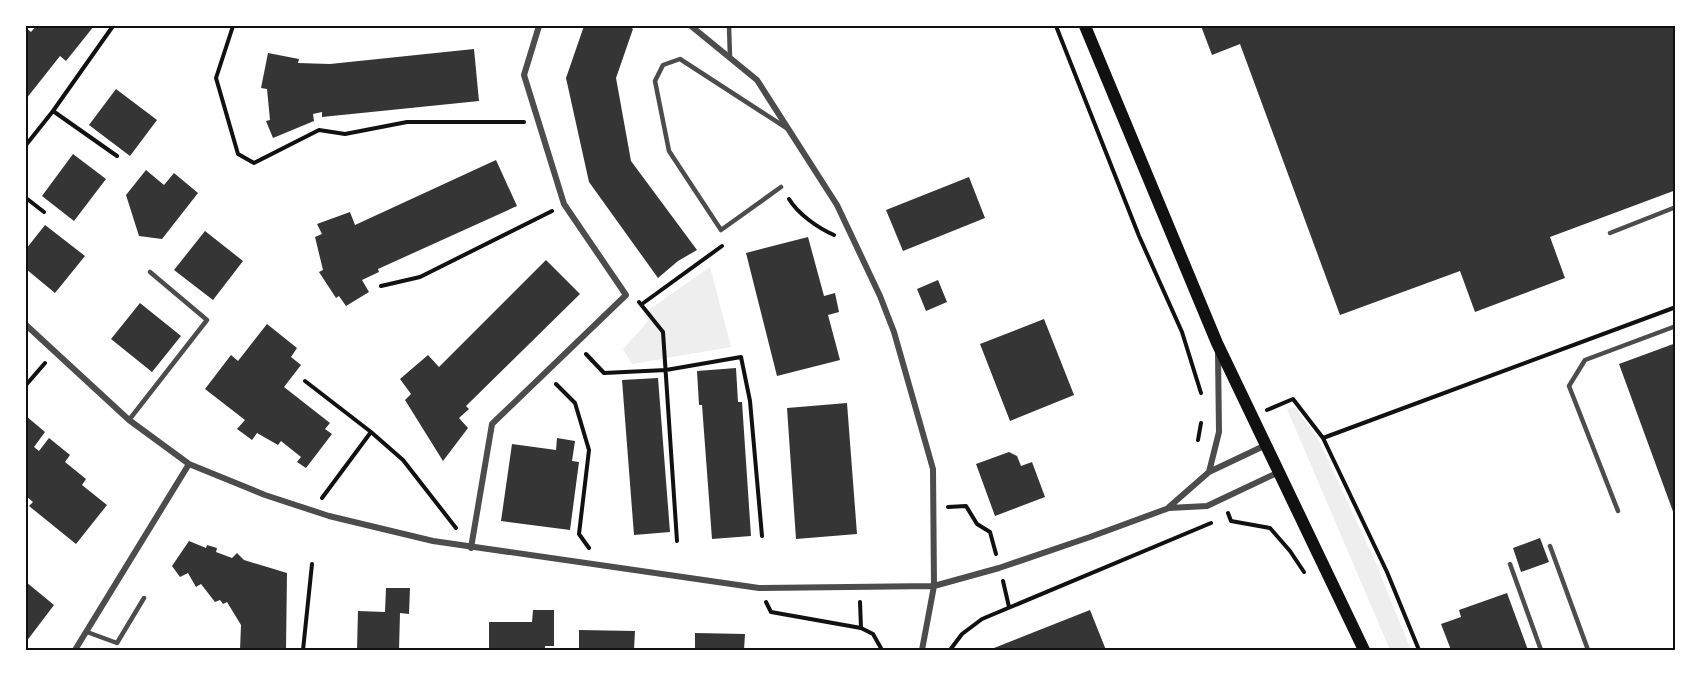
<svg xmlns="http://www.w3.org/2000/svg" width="1701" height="676" viewBox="0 0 1701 676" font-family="Barlow,sans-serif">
	<rect width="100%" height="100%" fill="#fff"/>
	<path fill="#eee" d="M710,267L731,347L632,364L623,349L648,321L643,314Z
		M1295,407L1318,439L1375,561L1411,650H1390L1287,409Z"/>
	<path fill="#353535" d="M36,26H94L66,61L60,56L26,99V28L31,32Z
		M584,26H629L633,29L616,78L631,161L697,250L678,261L658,278L589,182L566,78Z
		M1201,26H1676V190L1550,237L1565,278L1475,312L1460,271L1340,315L1240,44L1212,55Z
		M474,49L479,101L322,117V112L313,114L314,121L273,138L266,121L270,120L267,89L261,88L268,53L299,59L298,63L330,64Z
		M116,89L157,120L130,156L89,125Z
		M73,154L106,179L74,221L42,196Z
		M496,160L517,206L378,269L379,272L362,280L369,292L346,306L339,296L336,298L319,272L323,270L315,237L322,234L317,224L350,212L355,225Z
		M146,170L164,185L174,173L198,193L162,239L139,236L126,195Z
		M969,177L985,218L903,251L886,210Z
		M45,225L85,256L55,293L26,269V249Z
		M205,231L243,261L213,300L174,270Z
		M808,237L824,296L835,293L839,312L828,315L840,360L777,376L746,253Z
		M546,260L580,294L466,406L469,409L459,418L468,428L443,461L405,400L411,394L400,379L428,355L439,367Z
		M938,280L947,302L926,311L917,289Z
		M140,303L181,336L152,372L111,339Z
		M1044,319L1074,395L1010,421L980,344Z
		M267,324L297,348L291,357L301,365L284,387L330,423L325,429L332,434L306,468L297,462L301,457L281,441L278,445L257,433L252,440L237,429L245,420L205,389L231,355L238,361Z
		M1676,343V517H1675L1619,364Z
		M736,368L738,402H742L751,536L712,539L702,405H699L697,371Z
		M658,378L670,532L634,535L622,380Z
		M847,403L857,534L796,539L787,408Z
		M26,416L45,432L34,447L39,451L49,438L70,455L65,462L86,479L82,485L107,505L76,544L29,506L33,502L26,496Z
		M557,438L575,441L572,461L579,462L570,530L501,521L512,444L556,450Z
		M1009,452L1017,456L1021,466L1032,462L1045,497L995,516L976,464Z
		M1540,538L1549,562L1521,572L1513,548Z
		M189,541L206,548L207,545L217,548L216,552L232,558L237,553L244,560L287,573L286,650H240L241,625L227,602L223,604L220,600L215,602L201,584L196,587L188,573L180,577L172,566Z
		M26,582L54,605L26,642Z
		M386,588H410L409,614L400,613L399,650H357L358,611L385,612Z
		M1507,593L1528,650H1451L1441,624L1461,617L1459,610Z
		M533,610H554V646H545V650H489V622H532Z
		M1090,610L1106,650H989Z
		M579,630L635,631L634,650H579Z
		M695,633L745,634L744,650H695Z"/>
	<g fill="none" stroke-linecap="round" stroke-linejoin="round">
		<path stroke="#111" stroke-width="4" d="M233,26L216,78L238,154L254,163L319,130L345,134L407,122H524
			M1056,26L1139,236L1182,332L1201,393
			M53,111L117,156
			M26,145L53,111L113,26
			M26,198L44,212
			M789,199C798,214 818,228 834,235
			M381,286L420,277L552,211
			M639,302L663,332L677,541
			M642,304L722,246
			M586,354L604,373L666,370L741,357L750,401L762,536
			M305,381L371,432L322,498
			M556,384L575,403L589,450L579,534L589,548
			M26,385L45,363
			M1267,410L1293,399L1323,438L1387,572L1419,650
			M371,432L403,460L456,528
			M1323,438L1676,307
			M1198,440L1201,423
			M948,507L966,506L977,524L990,532L996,554
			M1228,513L1231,521L1270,528L1290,551L1304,572
			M1003,581L1009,607
			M766,602L771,612L861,628L873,634L882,650
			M860,602L861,628
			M303,650L312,564
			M950,650L962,634L982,619L1211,523"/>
		<path stroke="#4c4c4c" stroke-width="4.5" d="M729,26L730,57
			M781,187L721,230L669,151L655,81L663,65L680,59L788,129
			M1610,233L1676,207
			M129,420L207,320L150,272
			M1618,511L1569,386L1585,360L1676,326
			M1550,546L1588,650
			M1510,564L1541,650
			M87,632L117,643L144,598"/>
		<path stroke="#4c4c4c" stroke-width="6" d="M691,26L757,80L837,205L880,296L894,332L933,469L934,586L922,650
			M26,325L129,420L189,464L265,495L329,516L433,541L759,588L934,586L999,568L1090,537L1169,508L1207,506L1279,472
			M1209,472L1219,432L1218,353
			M1169,507L1209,472L1266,445
			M471,548L492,424L626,295L564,204L524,75L539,26
			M75,650L189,464"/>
		<path stroke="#111" stroke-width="12" d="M1085,26L1217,343L1364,650"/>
	</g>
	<rect width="1701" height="676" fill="none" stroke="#ffffff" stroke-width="54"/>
	<rect x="27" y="27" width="1647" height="622" fill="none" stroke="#111" stroke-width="2"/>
</svg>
